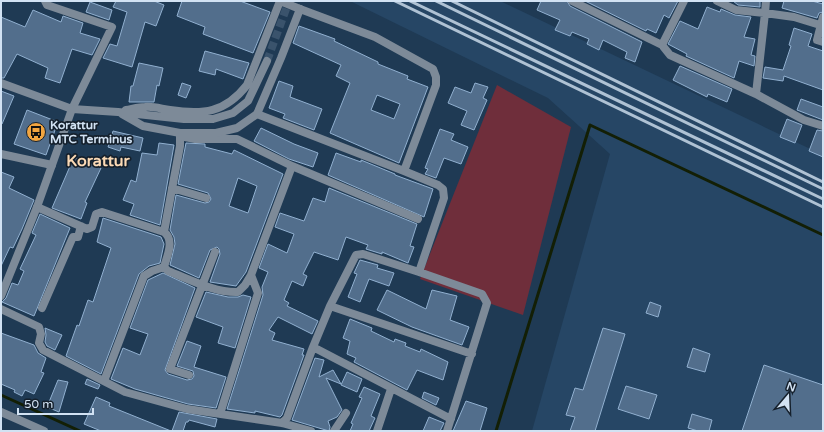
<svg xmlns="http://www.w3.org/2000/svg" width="824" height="432" viewBox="0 0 824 432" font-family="'Varela Round',sans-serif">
	<rect width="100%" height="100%" fill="#1f3a54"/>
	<path fill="#264665" d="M350,1H500L823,155V431H532L610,154L548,98Z"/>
	<path fill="#6f2e3b" d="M497,85L571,127L523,315L420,279Z"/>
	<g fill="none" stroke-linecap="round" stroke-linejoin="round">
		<path stroke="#131f05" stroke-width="3" d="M1,395L80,431
			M496,431L590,125L823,235"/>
	</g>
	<path fill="#526e8c" stroke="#91b0d0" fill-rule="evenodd" d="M116,1H154L164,5L156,26L145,22L132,67L103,58L110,44L117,46L127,12L113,7Z
		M182,1H240L270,12L253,53L203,34L205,27L177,16Z
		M541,1H567L570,6L642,42L635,62L625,58L627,52L603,40L599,50L587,44L589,39L572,32L570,36L555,30L560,20L537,10Z
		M585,1H678L669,18L664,15L656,33L647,29L646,31Z
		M733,1H760V7L738,5Z
		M784,1H812L823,4V12L819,13L817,18L782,8Z
		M90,2L112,10L109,20L86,12Z
		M707,7L720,12L721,9L735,15L751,17L744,37L755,39L751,55L755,56L754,66L739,61L734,78L686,56L687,54L668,44L680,21L698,29Z
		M33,10L61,22L63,16L83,23L80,33L100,39L92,55L72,49L60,83L45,78L48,68L17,54L4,78H1V17L25,27Z
		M299,26L335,39L334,41L378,62V64L408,76L407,79L428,87L399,163L330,133L350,83L336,76L341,65L293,43ZM377,95L400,104L394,119L371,110Z
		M794,28L812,34L808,46L823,51V90L784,76L783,81L763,78L765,67L783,70L791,46L789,45Z
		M205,51L249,63L243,79L216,69L215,75L199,71Z
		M139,63L163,68L159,86L157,85L154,102H129L131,86H133Z
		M680,66L732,89L727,102L708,94L707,97L673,80Z
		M279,81L293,86L290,97L322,109L314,130L283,118L285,114L269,108Z
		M182,83L191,86L186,98L178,95Z
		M475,83L488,87L483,98L487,100L474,130L461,125L467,111L448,103L455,87L471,93Z
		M1,91L14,96L2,124H1Z
		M801,99L823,107V120L797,110Z
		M27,110L58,122L46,155L14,144Z
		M787,119L802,125L795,143L780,137Z
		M261,128L294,144L318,153L313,167L289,159L254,141Z
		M440,129L454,134L451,140L468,147L461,164L444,158L436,178L425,174L428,169L425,168Z
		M817,130L823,131V157L809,151Z
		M113,131L143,138L140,151L121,147L120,151L108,147Z
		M159,143L174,145L160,225L130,215L134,204L123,200L131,180L136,182L142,153L157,155Z
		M186,143L205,144V147L232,154L234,150L283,174L246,272L236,286L210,282L220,254L219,249L217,247L210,250L199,278L170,265L175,244L174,237L170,230L176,195L205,203L209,202L211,199L208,193L178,184ZM238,178L257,186L248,213L229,206Z
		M336,153L361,162V160L395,174V175L433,189L424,217L328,175Z
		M74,157L101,168L85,202L87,203L81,219L52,208Z
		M1,172L14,177L9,188L34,200L22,229L13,248L10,247L1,266Z
		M329,188L417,224L410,246L414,247L408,263L382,252V254L366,249L368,245L346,237L338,260L314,252L303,274L307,276L303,286L292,281L284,300L289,303L287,306L318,321L312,334L278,317L269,330L275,333L272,340L304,349L302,355H304L282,415L280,417L255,411V413L227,409L263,295L262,287L268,272L259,268L268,244L287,253L294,234L275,227L280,213L304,221L313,198L325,202Z
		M40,214L70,228L34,316L2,302L6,298L12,283L18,285L24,271L20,269L36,235L32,233Z
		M103,218L161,237L164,244L160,263L149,266L139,274L101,374L66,356L77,325L79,326L88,300L93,302L111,248L97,242Z
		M360,260L378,265L377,268L394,273L389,286L369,279L360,302L348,297L357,274L354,273Z
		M163,273L195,288L165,370L168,374L187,380L192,379L194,376L193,371L177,366L187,341L201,346L194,367L226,377L216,408L188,404L135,389L111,379L123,348L140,355L148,334L130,328L148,280Z
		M387,290L426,309L432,290L457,296L450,320L469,327L462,345L412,327L377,310Z
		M206,292L228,297H238L243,295L251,297L235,348L218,343L223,327L196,317Z
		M650,302L661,306L658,317L646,313Z
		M350,319L372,328L371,331L394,342L395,339L406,343L405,346L420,352L421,349L448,362L443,380L417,370L407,390L354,362L356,358L347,354L350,341L343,338Z
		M45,328L62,335L55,350L47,346L45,342L46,335Z
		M603,328L625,334L595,431H570L575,417L566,415L575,388L583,390Z
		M1,333L34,345L38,353L46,358L41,372L44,373L34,394L25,390L22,396L14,392L15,390L1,384Z
		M693,348L710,354L705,372L687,367Z
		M315,358L324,360L319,377L333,370L341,384L326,378L342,410L337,417L328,421L330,427L329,431L292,420Z
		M764,365L823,385V431H742Z
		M347,372L362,379L357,392L341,385Z
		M87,379L100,385L98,389L85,384Z
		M58,380L68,382L59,412L47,407Z
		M626,386L657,395L649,419L618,409Z
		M364,387L380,394L371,416L375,418L369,431H350L353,424L351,423L362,398L359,397Z
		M424,392L439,398L436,405L422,398Z
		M96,397L110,403L109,406L171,431H101L84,424Z
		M466,401L487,408L480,431H453Z
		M179,412L217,419L215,427L189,420L188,422H186L183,431H172Z
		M692,414L712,420L709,431H698L688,428Z
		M429,417L444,423L440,431H423Z"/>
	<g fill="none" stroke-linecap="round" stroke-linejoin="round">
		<path stroke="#3a536c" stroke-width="8" stroke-dasharray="8 4" stroke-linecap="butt" d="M267,61L289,1"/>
		<path stroke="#7d8a98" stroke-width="8" d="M572,1L662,45L670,55L756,94L804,120L823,126
			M717,1L736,10L765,13L756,94
			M766,1L765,13L794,17L820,25
			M300,9L375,37L433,69L436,77V85L404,171
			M823,17L817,40L823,42
			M662,45L684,1
			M1,83L72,109L112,27L47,5L45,1
			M257,114L404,171L438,185L443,189L444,198L419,272L482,294L487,303L447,431
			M180,136L195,139H237L292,166L418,219
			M1,154L52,165
			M172,188L206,198
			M37,207L87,229L92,227L96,214L102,212L164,232C175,240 167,256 164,267L168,271C189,279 215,293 238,292L245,285L251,275
			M164,232L180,146V133
			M419,272L363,254L356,255L330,306L472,354
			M330,306L313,347L451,419
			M42,308L72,239L73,237H78L81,226
			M1,309L39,327L41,334L39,343L43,350L125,392L187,409L282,423L311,431
			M189,375L170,369L215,252
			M104,381L144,276L152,271L164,267
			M220,414L258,293L251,275L292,166
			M282,423L287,418L313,347
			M334,431L346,413
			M377,431L391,389"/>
		<path stroke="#7d8a98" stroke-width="8" d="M126,110C132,109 139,107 145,107C153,106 162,109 170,110C203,115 225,113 247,85L280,1
			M122,114L143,126L180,133H216L237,128L257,114L281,58L300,9
			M1,296L37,207L72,109L118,112L184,119H213L233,113L248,101L267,61
			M1,412L44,431"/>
		<path stroke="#afc2d4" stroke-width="3" d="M395,1L823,207
			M410,1L823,199
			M436,1L823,189
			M452,1L823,182"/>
		<path stroke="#7d8a98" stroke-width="8" d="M280,1L300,9"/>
	</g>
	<defs>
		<symbol id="bus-disc" viewBox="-11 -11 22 22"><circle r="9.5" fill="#f2a540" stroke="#15202c"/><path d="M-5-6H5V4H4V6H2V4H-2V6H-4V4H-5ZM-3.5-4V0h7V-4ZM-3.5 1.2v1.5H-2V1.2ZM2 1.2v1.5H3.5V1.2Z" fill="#111"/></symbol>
	</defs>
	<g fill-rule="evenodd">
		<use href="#bus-disc" x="25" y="121" width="22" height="22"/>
	</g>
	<g text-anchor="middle" stroke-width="3.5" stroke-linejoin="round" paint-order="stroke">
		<g font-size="12" font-weight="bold" fill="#d2e2f3" stroke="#15202c" text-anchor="start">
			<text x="50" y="129">Korattur<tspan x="50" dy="14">MTC Terminus</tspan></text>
		</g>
		<g font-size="16" font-weight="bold" fill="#fbdab6" stroke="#15202c">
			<text x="98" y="166">Korattur</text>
		</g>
	</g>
	<rect width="824" height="432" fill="none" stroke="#d2e2f3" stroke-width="4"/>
	<g transform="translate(788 396) rotate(19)" stroke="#15202c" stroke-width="3" paint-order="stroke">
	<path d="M0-3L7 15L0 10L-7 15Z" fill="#d2e2f3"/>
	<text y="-6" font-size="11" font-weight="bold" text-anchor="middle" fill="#d2e2f3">N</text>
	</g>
	<path d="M18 408v6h75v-6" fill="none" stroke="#d2e2f3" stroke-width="2"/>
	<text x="24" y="408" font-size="12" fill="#d2e2f3" stroke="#15202c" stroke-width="3" paint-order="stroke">50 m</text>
</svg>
